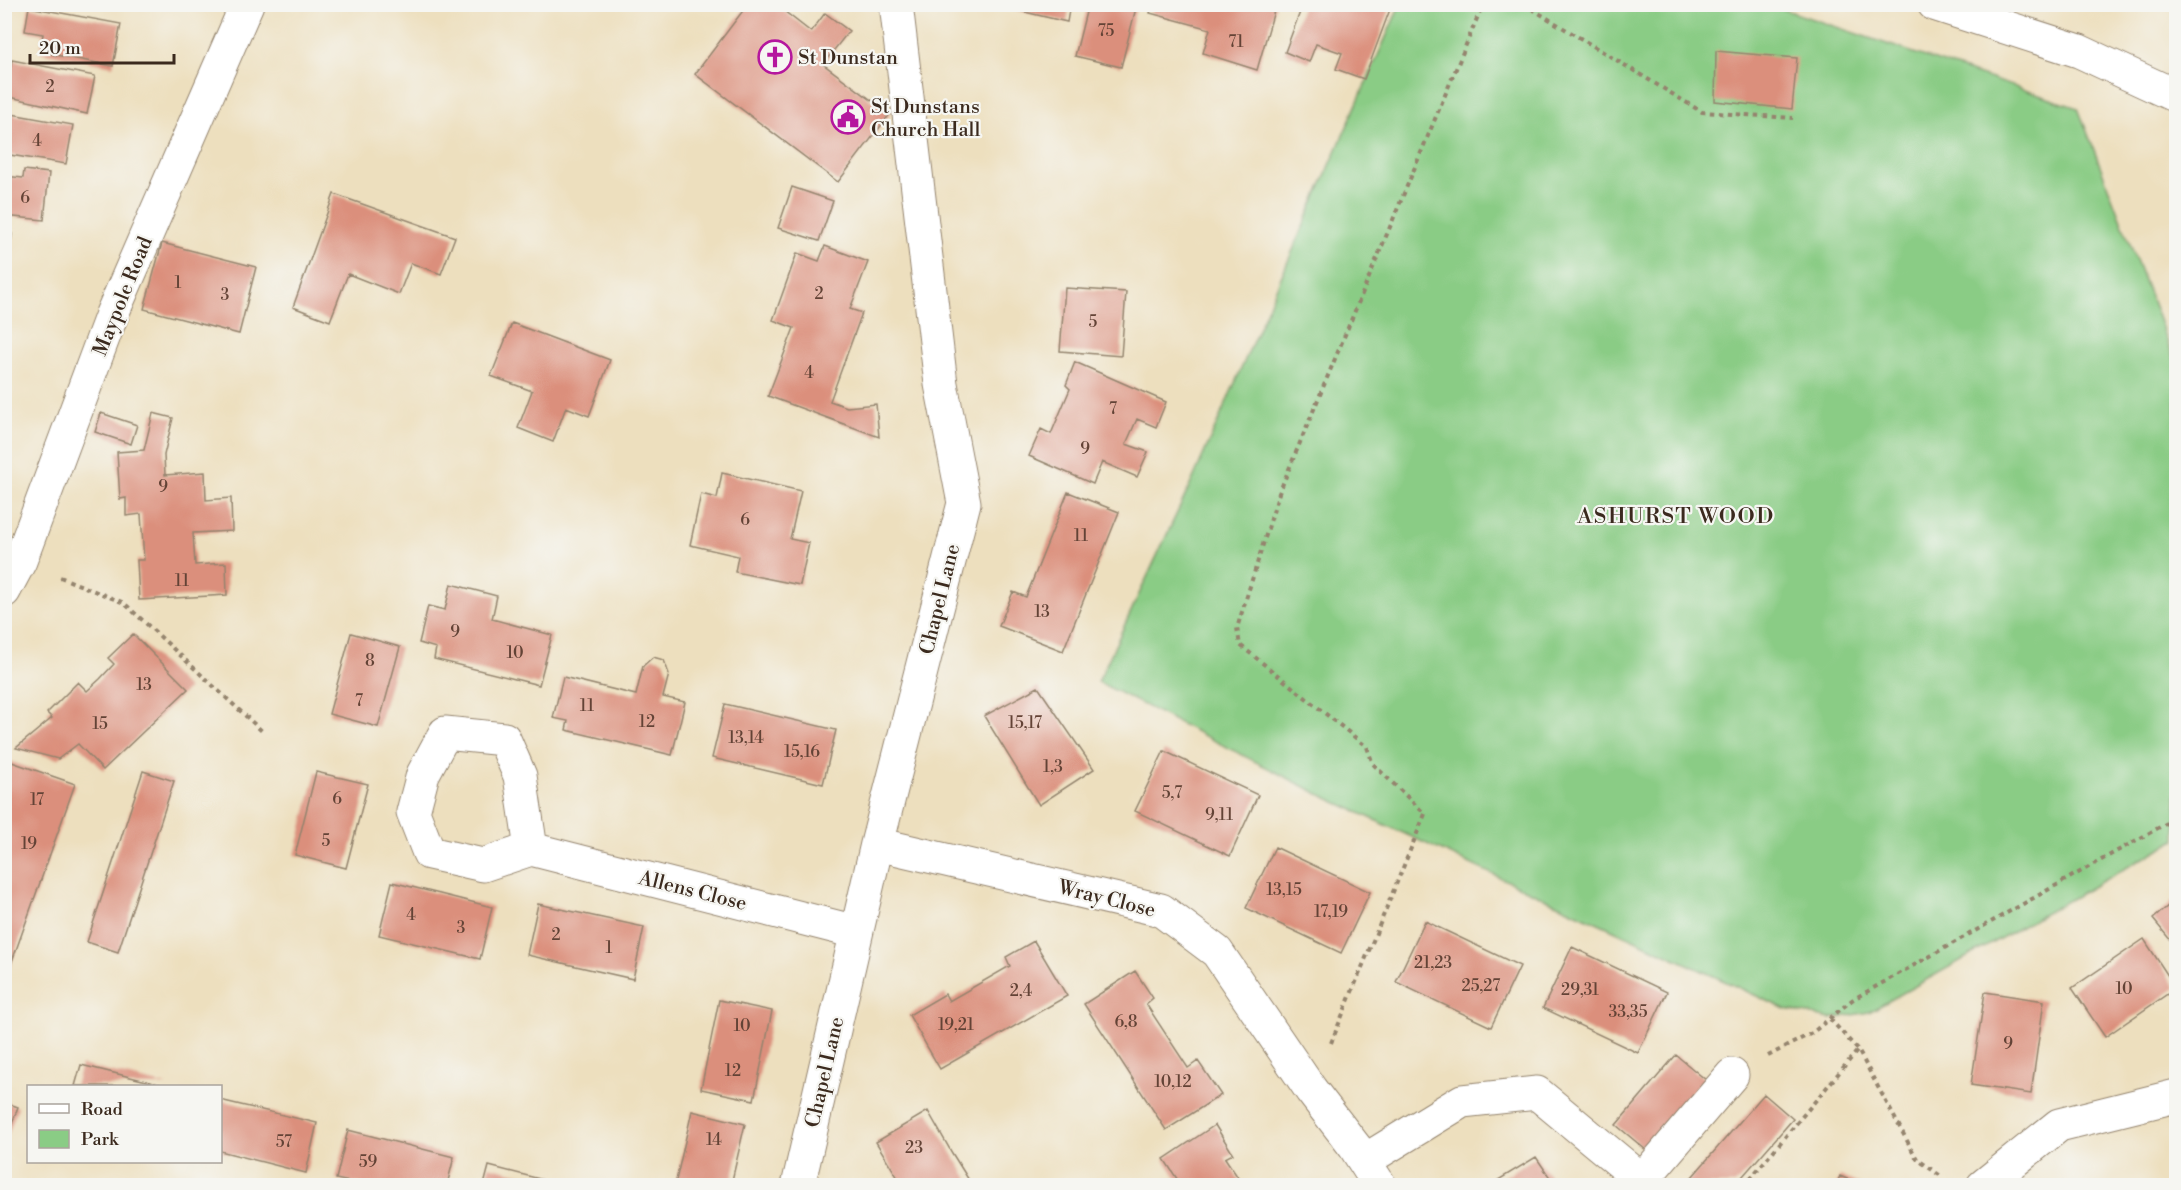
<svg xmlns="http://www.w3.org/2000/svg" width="2181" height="1190" viewBox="0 0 2181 1190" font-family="'Libre Bodoni',serif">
	<rect width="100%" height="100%" fill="#f6f6f2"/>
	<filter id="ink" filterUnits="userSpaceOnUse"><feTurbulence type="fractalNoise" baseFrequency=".0167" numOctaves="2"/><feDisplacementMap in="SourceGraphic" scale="12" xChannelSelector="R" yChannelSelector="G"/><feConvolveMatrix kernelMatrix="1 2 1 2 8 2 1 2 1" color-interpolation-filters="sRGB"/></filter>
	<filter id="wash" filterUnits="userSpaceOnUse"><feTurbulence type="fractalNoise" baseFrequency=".008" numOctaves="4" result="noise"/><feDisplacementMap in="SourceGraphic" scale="24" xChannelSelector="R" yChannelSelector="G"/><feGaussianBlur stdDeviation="1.35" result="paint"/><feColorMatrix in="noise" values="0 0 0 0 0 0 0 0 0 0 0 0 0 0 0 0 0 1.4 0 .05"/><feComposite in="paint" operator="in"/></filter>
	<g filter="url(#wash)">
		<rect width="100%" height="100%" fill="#eddfbe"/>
		<path fill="#8acc85" stroke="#627b52" stroke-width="1.5" d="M1400,5H1771L2078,108L2176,364V840L1869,1012L1830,1019L1785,1009L1325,797L1098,682L1192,481Z"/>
		<g id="blocks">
			<path fill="#db8f7c" d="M748,4H781L779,7L811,32L825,13L849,31L823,64L890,114L838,182L695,74Z
				M991,4H1070L1067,22Z
				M1088,4H1137L1121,67L1075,56Z
				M1152,4H1276L1257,70L1203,53L1210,29L1150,13Z
				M1303,4H1392L1364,79L1336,69L1342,53L1316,44L1309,62L1285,52Z
				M29,7L121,24L113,66L40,52L43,34L25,31Z
				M1716,51L1797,58L1792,109L1715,101Z
				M12,60L95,76L87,114L5,96Z
				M6,113L73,125L66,164L4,154Z
				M24,170L49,173L44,220L4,216V176L23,178Z
				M792,187L833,201L819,241L778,228Z
				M334,194L455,237L441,274L411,263L399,294L348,274L330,321L293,307Z
				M4,234H12L8,271H4Z
				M162,243L256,267L239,334L144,309Z
				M825,246L868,262L850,309L862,313L830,401L847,407L876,404L879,437L768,396L794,328L773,320L797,253L819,261Z
				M1065,288L1126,292L1121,356L1060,351Z
				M512,323L610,360L589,416L566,407L553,442L518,428L532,391L491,376Z
				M1075,362L1166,402L1156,427L1137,419L1126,444L1148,452L1137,477L1102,462L1093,484L1029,456L1041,429L1051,434L1070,389L1066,385Z
				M101,413L137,425L131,444L95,432Z
				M153,413L173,418L164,455L165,475L205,472L206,500L231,498L232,531L193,533L195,565L226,563L227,595L139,600L137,560H144L141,514L126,516V498L120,499L117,452L144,450Z
				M722,473L801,491L790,539L809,543L800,585L735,572L738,556L690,545L701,494L717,498Z
				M1068,492L1119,512L1063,651L999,626L1013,592L1026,597Z
				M451,584L497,596L492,619L552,635L539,685L434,659L436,648L419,643L428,606L445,610Z
				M351,633L400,647L378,727L329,714Z
				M133,634L188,689L103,770L78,744L58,759L16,748L52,718L47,713L78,682L87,691L100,679L114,664L108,658Z
				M653,657L664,660L669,674L663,697L685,702L672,755L566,730L568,721L553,718L563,677L636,695L643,666Z
				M1038,687L1094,769L1039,805L984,716Z
				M725,704L836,730L823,784L712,758Z
				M1164,751L1258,795L1230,856L1135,811Z
				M9,761L75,784L10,967L4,965V775Z
				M143,771L174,781L118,952L87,942Z
				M316,772L368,784L346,868L295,855Z
				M1275,847L1370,892L1341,953L1246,908Z
				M392,882L492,907L480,959L379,935Z
				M2176,899V947L2153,919Z
				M538,904L644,927L633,979L527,955Z
				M1425,921L1520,966L1491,1027L1396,982Z
				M2144,939L2176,988L2105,1037L2072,988Z
				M1034,941L1067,996L940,1069L909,1015L945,994L949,1001L1010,966L1006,957Z
				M1572,947L1667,992L1638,1053L1543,1008Z
				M1135,971L1153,998L1146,1004L1188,1068L1198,1061L1221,1095L1166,1130L1084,1004Z
				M1985,992L2044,1001L2031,1094L1971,1085Z
				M719,1000L772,1011L754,1100L701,1089Z
				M1676,1055L1706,1080L1646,1150L1616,1125Z
				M81,1065L167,1086H75Z
				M1764,1094L1793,1119L1735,1185H1685Z
				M220,1100L317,1123L306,1173L220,1151Z
				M4,1102L18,1107L5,1143H4Z
				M692,1111L745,1124L731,1185H675Z
				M928,1111L952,1153L972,1185H902L901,1183L876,1142Z
				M1215,1125L1233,1154L1225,1158L1243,1185H1181L1164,1159Z
				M348,1130L454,1157L447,1185H363L336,1179Z
				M1536,1157L1555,1185H1490Z
				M489,1166L563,1185H484Z
				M1840,1176L1861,1185H1836Z"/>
		</g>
	</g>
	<g filter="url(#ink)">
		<use href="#blocks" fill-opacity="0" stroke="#94846e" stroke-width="1.5"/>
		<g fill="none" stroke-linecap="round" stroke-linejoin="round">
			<defs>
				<path id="minor" d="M1934,4L2079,51L2176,96
					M4,591L20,561L112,314L247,4
					M877,844L1161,910L1217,952L1311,1090L1355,1147L1380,1186
					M531,849L520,776L504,739L445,733L423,774L413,812L429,853L483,865L531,849L856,932
					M1364,1161L1462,1101L1537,1093L1642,1180L1732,1075
					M798,1186L877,844L964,503L941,384L896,4
					M1983,1186L2059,1125L2176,1096"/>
			</defs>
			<use href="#minor" stroke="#94846e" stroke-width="35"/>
			<path stroke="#94846e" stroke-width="4" stroke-dasharray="4.5 4.5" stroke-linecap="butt" d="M1524,4L1702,112L1793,118
				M60,577L124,603L264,733
				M1830,1019L1858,1050L1917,1159L1942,1177
				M1331,1043L1425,814L1373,764L1367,747L1240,645L1237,628L1279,493L1483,4
				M1768,1056L1812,1033L1852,1000L2176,818
				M1744,1186L1858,1050"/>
			<use href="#minor" stroke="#fff" stroke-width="33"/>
		</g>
	</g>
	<defs>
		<symbol id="church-ring" viewBox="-11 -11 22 22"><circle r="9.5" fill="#f6f6f2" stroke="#b5179e" stroke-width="1.5"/><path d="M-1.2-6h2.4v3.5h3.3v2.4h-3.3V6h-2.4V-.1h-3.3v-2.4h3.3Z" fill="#b5179e"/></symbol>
		<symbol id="civic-ring" viewBox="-11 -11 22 22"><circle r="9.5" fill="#f6f6f2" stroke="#b5179e" stroke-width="1.5"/><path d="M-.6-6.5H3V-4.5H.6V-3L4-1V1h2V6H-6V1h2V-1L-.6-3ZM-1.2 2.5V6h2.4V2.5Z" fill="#b5179e"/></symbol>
	</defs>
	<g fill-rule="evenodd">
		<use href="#church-ring" x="756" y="38" width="38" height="38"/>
		<use href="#civic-ring" x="829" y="98" width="38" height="38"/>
	</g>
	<g text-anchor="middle" stroke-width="4.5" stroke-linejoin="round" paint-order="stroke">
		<g font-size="16" fill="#634336">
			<text x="1106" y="36">75</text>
			<text x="1236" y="47">71</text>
			<text x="50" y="92">2</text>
			<text x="37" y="146">4</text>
			<text x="25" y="203">6</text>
			<text x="178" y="288">1</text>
			<text x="819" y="299">2</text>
			<text x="225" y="300">3</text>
			<text x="1093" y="327">5</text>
			<text x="809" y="378">4</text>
			<text x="1113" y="414">7</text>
			<text x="1085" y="454">9</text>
			<text x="163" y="492">9</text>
			<text x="745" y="525">6</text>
			<text x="1081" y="541">11</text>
			<text x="182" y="586">11</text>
			<text x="1042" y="617">13</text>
			<text x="455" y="637">9</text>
			<text x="515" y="658">10</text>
			<text x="370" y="666">8</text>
			<text x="144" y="690">13</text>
			<text x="359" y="706">7</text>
			<text x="587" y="711">11</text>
			<text x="647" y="727">12</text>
			<text x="1025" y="728">15,17</text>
			<text x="100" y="729">15</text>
			<text x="746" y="743">13,14</text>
			<text x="802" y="757">15,16</text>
			<text x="1053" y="772">1,3</text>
			<text x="1172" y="798">5,7</text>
			<text x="337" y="804">6</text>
			<text x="37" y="805">17</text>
			<text x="1219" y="820">9,11</text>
			<text x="326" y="846">5</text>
			<text x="29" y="849">19</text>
			<text x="1284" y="895">13,15</text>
			<text x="1331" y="917">17,19</text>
			<text x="411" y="920">4</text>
			<text x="461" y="933">3</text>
			<text x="556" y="940">2</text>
			<text x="609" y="953">1</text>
			<text x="1433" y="968">21,23</text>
			<text x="1481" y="991">25,27</text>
			<text x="2124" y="994">10</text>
			<text x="1580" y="995">29,31</text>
			<text x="1021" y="996">2,4</text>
			<text x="1628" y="1017">33,35</text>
			<text x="1126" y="1027">6,8</text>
			<text x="956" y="1030">19,21</text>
			<text x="742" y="1031">10</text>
			<text x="2008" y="1049">9</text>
			<text x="733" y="1076">12</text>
			<text x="1173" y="1087">10,12</text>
			<text x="714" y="1145">14</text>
			<text x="284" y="1147">57</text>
			<text x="914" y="1153">23</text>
			<text x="368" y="1167">59</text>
		</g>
		<g font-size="20" fill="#3b2a1e" stroke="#f6f6f2" text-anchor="start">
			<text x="798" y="64">St Dunstan</text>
			<text x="871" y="113">St Dunstans<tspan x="871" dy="23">Church Hall</tspan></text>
		</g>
		<g font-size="20" fill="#3b2a1e" stroke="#f6f6f2">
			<text transform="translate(122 296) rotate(-68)" y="7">Maypole Road</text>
			<text transform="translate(939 599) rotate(-76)" y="7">Chapel Lane</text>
			<text transform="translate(693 890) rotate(14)" y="7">Allens Close</text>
			<text transform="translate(1107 898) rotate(14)" y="7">Wray Close</text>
			<text transform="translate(824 1072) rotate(-77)" y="7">Chapel Lane</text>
		</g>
		<g font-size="22" letter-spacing="1.5" fill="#3b2a1e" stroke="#f6f6f2">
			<text x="1676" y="523">ASHURST WOOD</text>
		</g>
	</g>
	<rect width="2181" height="1190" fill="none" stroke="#f6f6f2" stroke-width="24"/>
	<rect x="27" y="1085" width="195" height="78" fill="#f6f6f2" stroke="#aba49d" stroke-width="1.5"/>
	<rect x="39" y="1104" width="30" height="9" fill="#ffffff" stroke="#aba49d" stroke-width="1.5"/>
	<text x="81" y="1115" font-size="18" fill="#3b2a1e">Road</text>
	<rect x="39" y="1130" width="30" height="18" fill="#8acc85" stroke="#aba49d" stroke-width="1.5"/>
	<text x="81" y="1145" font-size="18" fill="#3b2a1e">Park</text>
	<path d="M30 54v9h144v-9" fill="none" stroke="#3b2a1e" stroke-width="3"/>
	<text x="39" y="54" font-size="18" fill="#3b2a1e" stroke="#f6f6f2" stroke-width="4.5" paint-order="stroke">20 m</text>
</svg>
